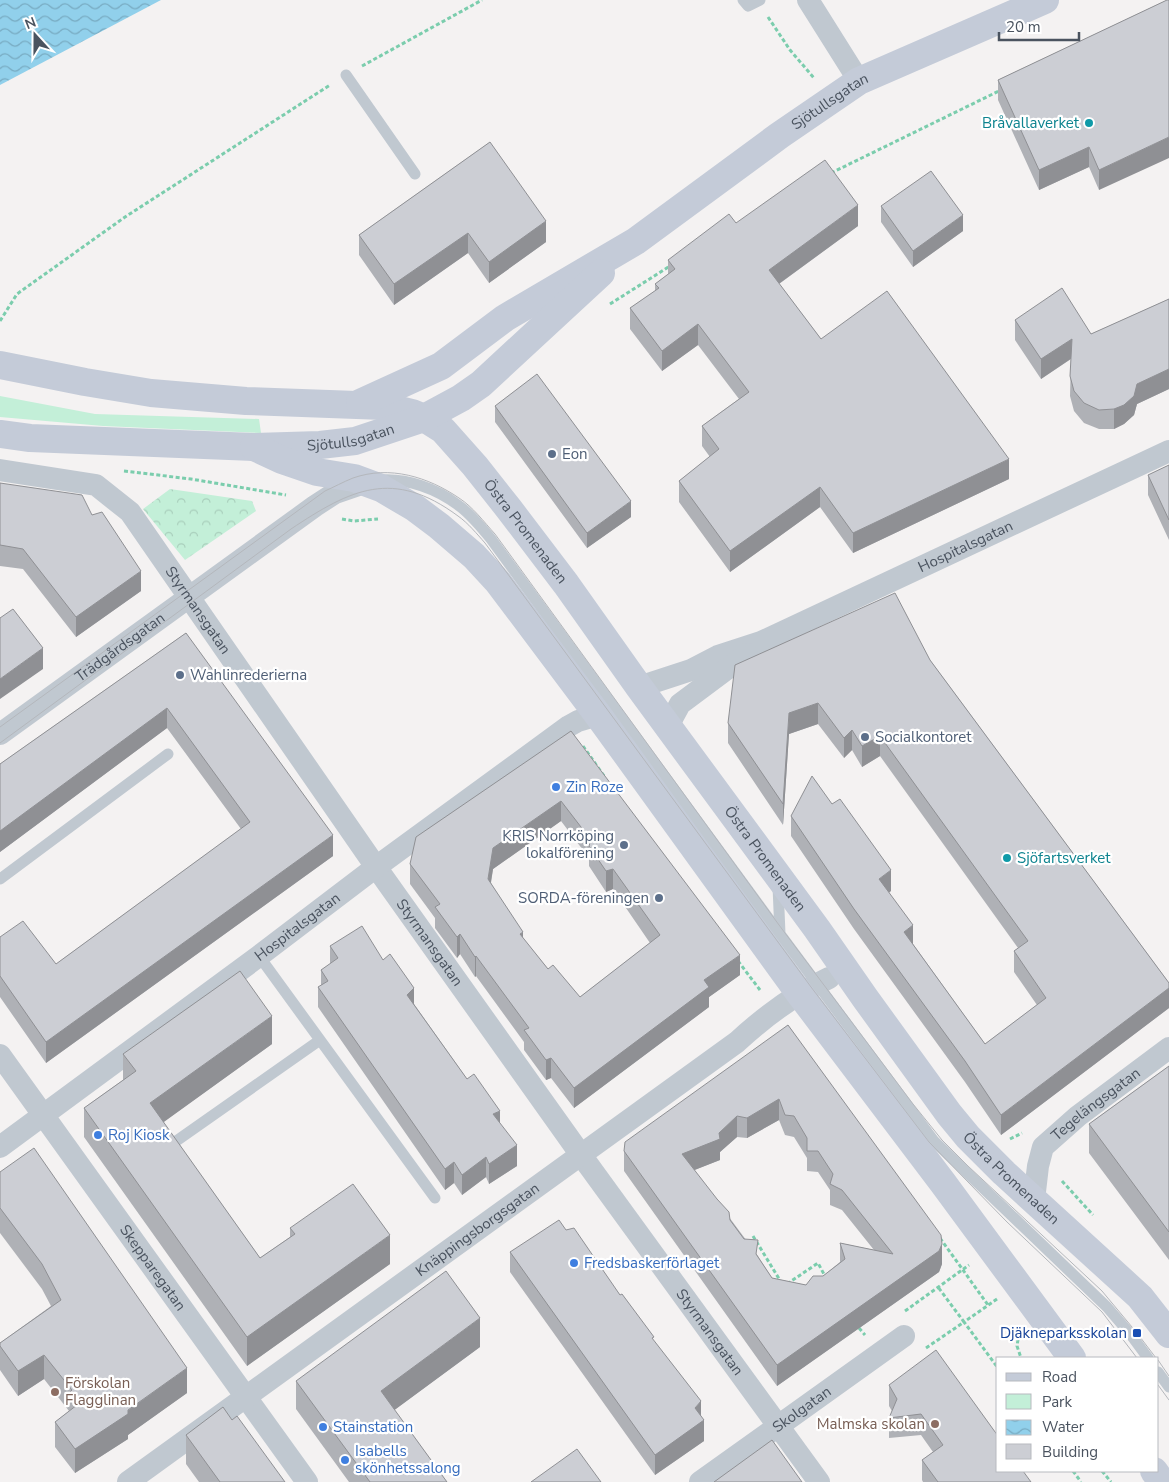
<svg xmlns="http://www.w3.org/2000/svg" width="1169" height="1482" viewBox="0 0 1169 1482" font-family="'Nunito Sans',sans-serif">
	<defs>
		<pattern id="forest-crowns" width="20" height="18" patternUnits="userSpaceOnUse" patternTransform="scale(1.25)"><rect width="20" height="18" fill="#c3efd8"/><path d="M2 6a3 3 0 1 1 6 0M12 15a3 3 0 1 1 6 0" fill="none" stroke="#a9cfbc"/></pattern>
		<pattern id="water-waves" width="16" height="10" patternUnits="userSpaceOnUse" patternTransform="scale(1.25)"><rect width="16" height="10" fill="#91d0eb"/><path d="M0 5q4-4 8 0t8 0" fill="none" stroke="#78abc2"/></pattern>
	</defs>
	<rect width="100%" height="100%" fill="#f4f2f2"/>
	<path fill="#c3efd8" d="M0,396L95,414L259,419L261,433L103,426L0,417Z"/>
	<path fill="url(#forest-crowns)" d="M170,489L252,501L256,511L185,560L143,509Z"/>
	<path fill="url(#water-waves)" d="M0,0H161L0,85Z"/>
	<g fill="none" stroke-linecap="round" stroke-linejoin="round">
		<path stroke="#7bcdad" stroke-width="3" stroke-dasharray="4 2.5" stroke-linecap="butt" d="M768,17L790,50L814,78
			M362,66L482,0
			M831,173L1001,90
			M610,304L670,266
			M0,321L17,294L125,217L330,85
			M124,471L191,479L286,495
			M342,519L354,521L378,519
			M583,746L604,776
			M738,961L760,990
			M1010,1139L1022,1133
			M1062,1181L1093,1215
			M753,1236L781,1282
			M940,1238L988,1305
			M787,1284L818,1263L826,1278
			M997,1299L964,1322L998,1368
			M905,1311L969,1265
			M859,1328L865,1335
			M1019,1333L1017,1346L1021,1358
			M926,1348L964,1322L938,1287
			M1073,1471L1081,1482
			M1102,1471L1111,1482"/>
		<path stroke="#c0c8d0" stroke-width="11" d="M743,0L748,6L760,0
			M346,75L415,174
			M381,480C407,478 437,489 458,505C471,514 481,527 491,539L780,934L934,1141L1107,1307L1131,1335L1148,1358
			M0,879L168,754
			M778,886L780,934
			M259,956L435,1198
			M178,1152L172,1144L320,1040
			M1158,1372L1169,1387"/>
		<g stroke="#c0c8d0" stroke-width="22">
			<path d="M808,0L859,81"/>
			<path id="s1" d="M0,470L96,485L130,512L376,867L581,1155L819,1482"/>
			<path id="s2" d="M639,687L691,670L718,656L761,642L1169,451"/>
			<path d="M668,726L680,704L747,654"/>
			<path id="s3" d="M0,734L315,506L335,493L367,482"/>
			<path id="s4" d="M0,1055L307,1482"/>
			<path id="s5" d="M0,1147L259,956L376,867L569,726L578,721L598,715"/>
			<path id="s6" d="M1034,1200L1038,1166L1043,1147L1078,1116L1169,1048"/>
			<path id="s7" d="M128,1482L737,1042C764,1017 795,994 829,978"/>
			<path id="s8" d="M700,1482L904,1336"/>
		</g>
		<g stroke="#c4cbd8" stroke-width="28">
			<path id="s9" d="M0,365L85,382L151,393L246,401L384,406L412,413L424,418L443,430L475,466L509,509L566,584L639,687L817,929L865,998L949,1114L968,1137L1004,1173L1140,1297L1169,1334"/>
			<path id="s10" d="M360,403L441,366L505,318L636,241L780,135L859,81L1045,0"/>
			<path id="s11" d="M0,434L30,438L254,447L320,445L355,441L424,418L461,398L481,384L601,273"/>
			<path d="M254,447L282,460L317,472L354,478L381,488L415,508L439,526L474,556L498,582L598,715L800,994L943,1183L1072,1358"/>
			<path d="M1154,1471L1162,1482"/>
		</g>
		<path stroke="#b4b7bc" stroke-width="1" d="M0,727L325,491C334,487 343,482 353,478C390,465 428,477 459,498C473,507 484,522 495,534L779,925L913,1104L942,1140L968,1166L1102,1291L1137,1333L1156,1358
			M0,743L291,529C351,489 393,468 458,516C468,523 477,534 485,543L811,987L929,1142L1007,1222L1102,1312L1137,1358
			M1158,1360L1169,1376
			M1158,1385L1169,1400"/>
	</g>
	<path fill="#afb1b6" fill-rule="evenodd" d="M1167,0L1099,190L1089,167L1039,190L998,100V80Z
		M490,142L546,242L489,283L468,253L394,305L359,255V235Z
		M881,206L963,231L913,267L881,222Z
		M736,223L858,226L779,284L821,339L1009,479L853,553L820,507L730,572L679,502V481L710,457L702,446V426L739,399L698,345L662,371L630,329V308L655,291V284L668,274V260Z
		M1169,299V389L1137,404L1134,415L1124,424L1114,429H1099L1084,423L1074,411L1070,396L1071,359L1041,379L1015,340V320L1091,334Z
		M495,406L631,517L587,548L495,422Z
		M1169,465V540L1148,495V475Z
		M0,483L92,515L141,591L76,637L23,569L0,566Z
		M186,633L333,856L46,1063L0,997V937L56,964L241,829L167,728L0,852V764Z
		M930,660L1169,983V1008L1001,1135L965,1082L854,929L791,836V816L891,891L889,892L913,944L985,1044L1037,1005L1014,972V951L1018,948L880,756L862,767L852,750L844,758L818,724L789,734L783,825L728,743V723Z
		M571,731L740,975L709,997V1007L574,1108L551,1078L546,1080L524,1050V1042L476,976L475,977L460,954L457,958L435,928V918L410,884V864ZM561,821L589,858V866L606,892L613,889L650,943L580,997L548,969L523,939L491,883L493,869Z
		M330,946L383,960L467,1079L500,1123L517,1166L489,1184L486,1177L462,1195L454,1183L445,1190L318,1007V987L321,985V970L330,964Z
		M788,1025L942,1264L939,1272L777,1386L624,1171V1151ZM779,1120L785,1135L794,1137L807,1158V1171L818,1172L830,1190V1205L842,1210L874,1250L840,1243V1262L823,1276L806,1285L772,1278L758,1256L694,1170L720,1160V1152L737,1137L747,1138Z
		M272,1044L163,1122L260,1258L290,1237V1228L390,1264L247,1366L84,1137V1108L123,1080V1054Z
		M1169,1066V1260L1089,1153V1124Z
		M0,1172L187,1393L128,1435V1439L75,1473L55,1447V1422L69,1411L44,1379L18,1396L0,1370V1343L51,1306L42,1289L0,1233Z
		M566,1230L620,1295L654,1342L701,1416L704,1441L655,1475L510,1272V1252Z
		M480,1347L394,1410L447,1482H349L296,1409V1381Z
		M889,1385L1031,1482H923L922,1480V1460L933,1452L921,1435L889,1438V1418L892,1411L889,1406Z
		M232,1420L285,1482H199L186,1464V1435Z"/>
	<path fill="#8f9094" d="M1169,137V158L1099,190V170Z
		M1089,147V167L1039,190V170Z
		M858,205V226L769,291V270Z
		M963,215V231L913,267V251Z
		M546,221V242L489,283V262Z
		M468,233V253L394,305V284Z
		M698,324V345L662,371V351Z
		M1072,339V358L1041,379V359Z
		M1169,369V389L1137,404L1134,415L1124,424L1114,429V409L1137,384Z
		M1009,459V479L853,553V533Z
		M820,487V507L730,572V551Z
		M631,501V517L587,548V533Z
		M141,571V591L76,637V617Z
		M43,648V669L0,699V679Z
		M818,703V724L789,734L783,825V804L789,713Z
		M167,708V728L0,852V831Z
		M852,730V750L844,758V738Z
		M880,736V756L862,767V746Z
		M561,801V821L493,869L488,899V879L493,848Z
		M333,835V856L46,1063V1042Z
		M613,869V889L606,892V871Z
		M891,870V891L879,900V879Z
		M913,925V946L904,932Z
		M523,932V952L520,934Z
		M460,934V954L457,958V937Z
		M740,955V975L709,997V1007L574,1108V1088L704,980Z
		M476,956V976L475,977V957Z
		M414,988V1009L407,995Z
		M1169,988V1008L1001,1135V1115Z
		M272,1016V1044L150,1132V1103Z
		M551,1058V1078L546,1080V1060Z
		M779,1099V1120L747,1138V1118Z
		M500,1111V1131L493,1114Z
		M737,1116V1137L720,1152V1160L682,1175V1154L719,1133Z
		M517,1145V1166L489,1184V1164Z
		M486,1157V1177L462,1195V1175Z
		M454,1162V1183L445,1190V1169Z
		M390,1235V1264L247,1366V1337Z
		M942,1244V1264L939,1272L777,1386V1365Z
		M480,1318V1347L381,1420V1391Z
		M44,1355V1379L18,1396V1371Z
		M187,1368V1393L128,1435V1439L75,1473V1449Z
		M701,1401V1422L704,1420V1441L655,1475V1455L695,1408Z"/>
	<path fill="#ccced4" stroke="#8f9094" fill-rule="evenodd" d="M1167,0H1169V137L1099,170L1089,147L1039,170L998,80Z
		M490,142L546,221L489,262L468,233L394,284L359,235Z
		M825,160L858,205L769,270L821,339L887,291L1009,459L853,533L820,487L730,551L679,481L719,449L702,426L749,392L698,324L662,351L630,308L659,288L655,284L675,269L668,260L729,214L736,223Z
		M931,171L963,215L913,251L881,206Z
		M1062,288L1091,334L1169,299V369L1137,384L1134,396L1124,405L1114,409L1099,410L1084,403L1074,391L1070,376L1072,339L1041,359L1015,320Z
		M537,374L631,501L587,533L495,406Z
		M1169,465V520L1148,475Z
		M0,483L82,495L92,515L102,512L141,571L76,617L23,549L0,545Z
		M895,593L930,660L1169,983V988L1001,1115L965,1061L854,909L791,816L812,776L832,804L840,799L891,870L879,879L913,925L904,932L985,1044L1046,998L1014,951L1028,941L880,736L862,746L852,730L844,738L818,703L789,713L783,804L728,723L735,665Z
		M13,609L43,648L0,679V618Z
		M186,633L333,835L46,1042L0,976V937L23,921L56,964L250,822L167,708L0,831V764Z
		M571,731L740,955L704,980L709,987L574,1088L551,1058L546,1060L524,1030L529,1028L476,956L475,957L460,934L457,937L435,907L440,904L410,864L416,837ZM561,801L591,840L589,846L606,871L613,869L660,935L580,997L553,965L548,969L520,934L523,932L488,879L493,848Z
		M362,926L383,960L390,954L414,988L407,995L467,1079L474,1074L500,1111L493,1114L517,1145L489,1164L486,1157L462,1175L454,1162L445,1169L318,987L328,981L321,970L338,958L330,946Z
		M240,971L272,1016L150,1103L260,1258L295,1234L290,1228L353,1184L390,1235L247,1337L84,1108L136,1071L123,1054Z
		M788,1025L941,1235L942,1244L939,1251L777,1365L624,1151L625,1142ZM779,1099L785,1115L794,1116L807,1138V1151H818L833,1174L830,1184L842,1190L893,1254L840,1243L845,1259L823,1276H813L806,1285L772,1278L756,1254L758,1240L744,1239L730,1220L729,1212L717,1199L682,1154L720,1139L719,1133L737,1116L747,1118Z
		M1169,1066V1232L1089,1124Z
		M34,1148L187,1368L128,1410V1414L75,1449L55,1422L77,1405L70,1392L72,1390L44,1355L18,1371L0,1346V1343L61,1300L42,1264L0,1208V1172Z
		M559,1220L566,1230L574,1228L620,1295L622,1294L654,1337L652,1338L701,1401L695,1408L704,1420L655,1455L510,1252Z
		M446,1271L480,1318L381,1391L447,1482H370L296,1381Z
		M936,1350L998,1436V1471H1023L1031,1482H938L922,1460L943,1445L921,1414L889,1418L897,1399L889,1385Z
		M223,1407L232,1420L237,1416L285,1482H220L186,1435Z
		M772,1440L802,1482H714Z
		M577,1449L601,1482H531Z"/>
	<g fill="#0f9aa8" stroke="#fff" stroke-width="2">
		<circle cx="1089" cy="123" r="5"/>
		<circle cx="1007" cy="858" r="5"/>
	</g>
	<g fill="#5c6f8a" stroke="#fff" stroke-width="2">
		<circle cx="552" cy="454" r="5"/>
		<circle cx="180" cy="675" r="5"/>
		<circle cx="865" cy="737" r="5"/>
		<circle cx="624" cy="845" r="5"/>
		<circle cx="659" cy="898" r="5"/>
	</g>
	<g fill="#3f7fe0" stroke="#fff" stroke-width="2">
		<circle cx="556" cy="787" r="5"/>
		<circle cx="98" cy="1135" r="5"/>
		<circle cx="574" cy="1263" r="5"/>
		<circle cx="323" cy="1427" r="5"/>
		<circle cx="345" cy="1460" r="5"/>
	</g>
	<rect fill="#1a4fb4" stroke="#fff" stroke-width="2" x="1132" y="1328" width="10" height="10" rx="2.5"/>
	<g fill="#8d6e63" stroke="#fff" stroke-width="2">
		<circle cx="55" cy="1392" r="5"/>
		<circle cx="935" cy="1424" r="5"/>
	</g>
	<g text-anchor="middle" stroke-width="4.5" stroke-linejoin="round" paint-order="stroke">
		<g font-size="15" fill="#4a535f" stroke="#fff">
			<text dy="5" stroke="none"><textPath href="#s10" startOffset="560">Sjötullsgatan</textPath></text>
			<text dy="5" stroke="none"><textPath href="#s11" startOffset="352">Sjötullsgatan</textPath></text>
			<text dy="5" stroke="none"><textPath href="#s9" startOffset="582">Östra Promenaden</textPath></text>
			<text dy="5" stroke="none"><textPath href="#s2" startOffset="356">Hospitalsgatan</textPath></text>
			<text dy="5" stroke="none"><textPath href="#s1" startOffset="260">Styrmansgatan</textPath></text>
			<text dy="5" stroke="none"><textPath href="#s3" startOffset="148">Trädgårdsgatan</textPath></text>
			<text dy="5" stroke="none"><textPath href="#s9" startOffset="988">Östra Promenaden</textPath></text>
			<text dy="5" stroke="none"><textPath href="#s5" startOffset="370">Hospitalsgatan</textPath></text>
			<text dy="5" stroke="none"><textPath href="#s1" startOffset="665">Styrmansgatan</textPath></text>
			<text dy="5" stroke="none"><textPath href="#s6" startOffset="122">Tegelängsgatan</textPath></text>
			<text dy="5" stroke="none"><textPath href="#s9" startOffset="1392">Östra Promenaden</textPath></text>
			<text dy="5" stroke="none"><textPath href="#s7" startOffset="431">Knäppingsborgsgatan</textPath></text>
			<text dy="5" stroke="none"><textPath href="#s4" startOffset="262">Skepparegatan</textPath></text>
			<text dy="5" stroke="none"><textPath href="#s1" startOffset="1145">Styrmansgatan</textPath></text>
			<text dy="5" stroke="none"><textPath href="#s8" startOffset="125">Skolgatan</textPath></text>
		</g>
		<g font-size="15" fill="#0d838f" stroke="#fff" text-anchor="end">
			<text x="1079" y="128">Bråvallaverket</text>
			<text x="1017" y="863" text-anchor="start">Sjöfartsverket</text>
		</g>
		<g font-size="15" fill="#4e5e75" stroke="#fff" text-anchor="start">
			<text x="562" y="459">Eon</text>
			<text x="190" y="680">Wahlinrederierna</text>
			<text x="875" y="742">Socialkontoret</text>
			<text x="614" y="841" text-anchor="end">KRIS Norrköping<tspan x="614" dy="17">lokalförening</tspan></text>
			<text x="649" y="903" text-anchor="end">SORDA-föreningen</text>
		</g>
		<g font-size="15" fill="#366cbe" stroke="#fff" text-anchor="start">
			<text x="566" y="792">Zin Roze</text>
			<text x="108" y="1140">Roj Kiosk</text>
			<text x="584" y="1268">Fredsbaskerförlaget</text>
			<text x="333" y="1432">Stainstation</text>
			<text x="355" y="1456">Isabells<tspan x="355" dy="17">skönhetssalong</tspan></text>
		</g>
		<g font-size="15" fill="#164399" stroke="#fff" text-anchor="end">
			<text x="1127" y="1338">Djäkneparksskolan</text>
		</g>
		<g font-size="15" fill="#785e54" stroke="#fff" text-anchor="start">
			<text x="65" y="1388">Förskolan<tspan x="65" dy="17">Flagglinan</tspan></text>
			<text x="925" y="1429" text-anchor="end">Malmska skolan</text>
		</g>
	</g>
	<rect x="996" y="1357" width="162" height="115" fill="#ffffff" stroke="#b7babf"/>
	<rect x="1006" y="1373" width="25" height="8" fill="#c4cbd8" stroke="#b7babf"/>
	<text x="1042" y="1382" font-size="15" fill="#4a535f">Road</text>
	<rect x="1006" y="1394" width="25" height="15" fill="#c3efd8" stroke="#b7babf"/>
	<text x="1042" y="1407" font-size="15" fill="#4a535f">Park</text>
	<rect x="1006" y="1420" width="25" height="15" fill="url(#water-waves)" stroke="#b7babf"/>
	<text x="1042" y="1432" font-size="15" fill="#4a535f">Water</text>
	<rect x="1006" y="1444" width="25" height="15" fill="#ccced4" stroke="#b7babf"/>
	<text x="1042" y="1457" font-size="15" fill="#4a535f">Building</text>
	<g transform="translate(35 35) rotate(339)" stroke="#ffffff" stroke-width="4" paint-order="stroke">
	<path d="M0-4L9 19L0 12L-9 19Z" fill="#4a535f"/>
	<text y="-8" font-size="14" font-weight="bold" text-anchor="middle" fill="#4a535f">N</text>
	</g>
	<path d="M999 32v8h80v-8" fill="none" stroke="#4a535f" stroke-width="2.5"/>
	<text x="1006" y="32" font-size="15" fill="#4a535f" stroke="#ffffff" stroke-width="4" paint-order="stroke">20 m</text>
</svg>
